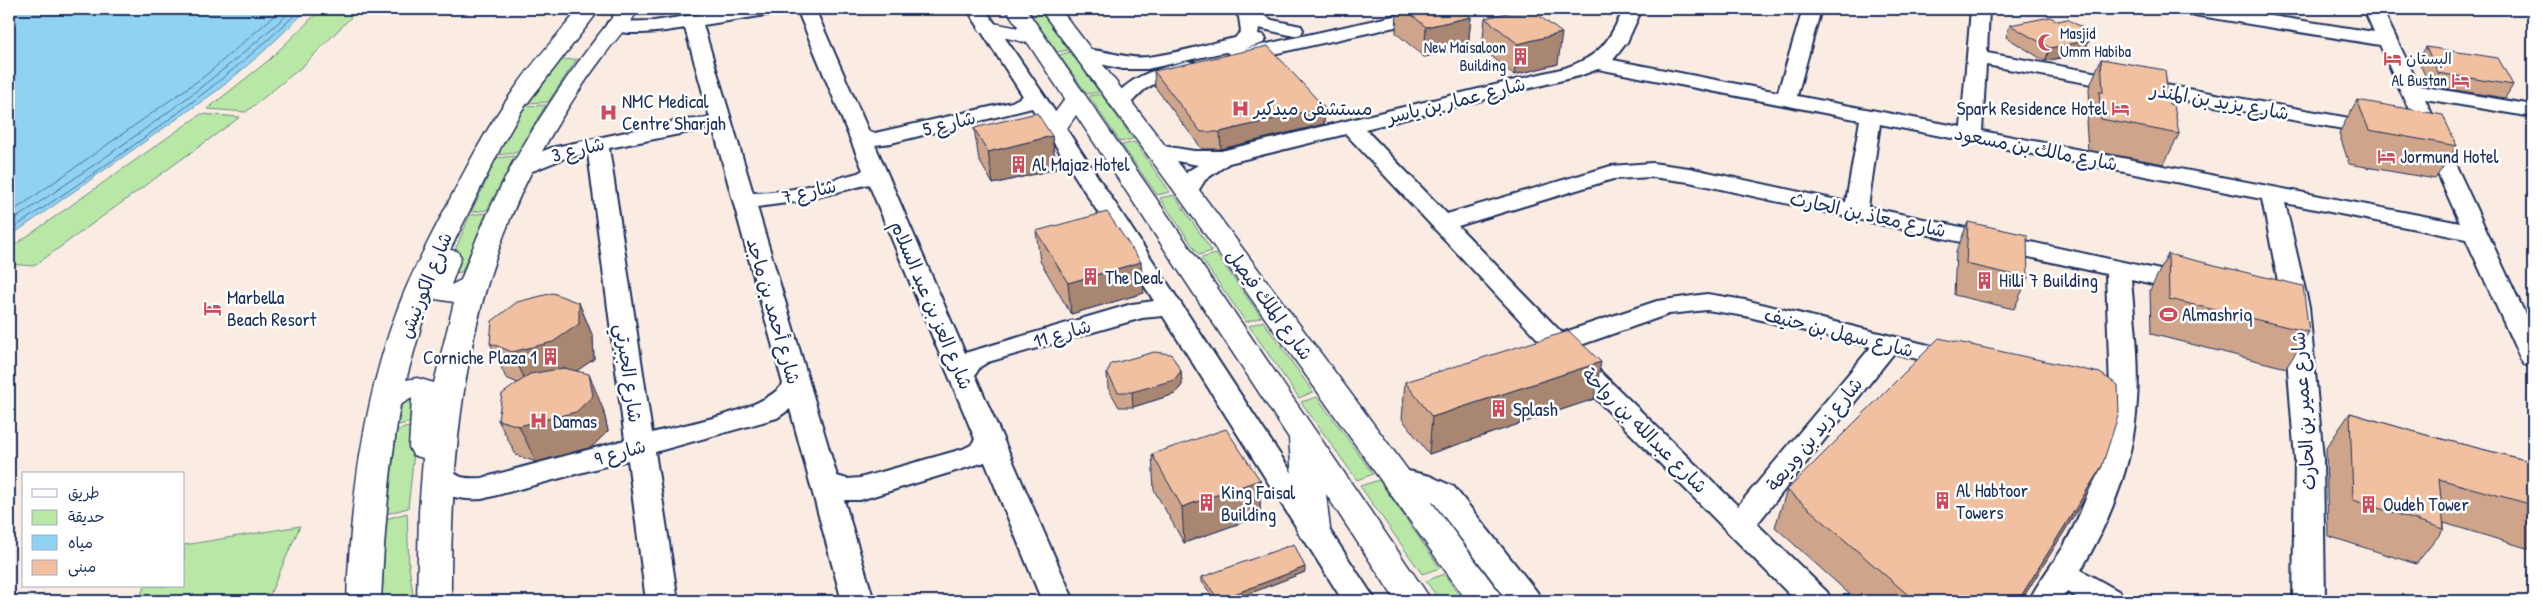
<svg xmlns="http://www.w3.org/2000/svg" width="2542" height="610" viewBox="0 0 2542 610" font-family="'Patrick Hand','Playpen Sans Arabic',sans-serif">
	<rect width="100%" height="100%" fill="#faece3"/>
	<filter id="ink" filterUnits="userSpaceOnUse"><feTurbulence type="fractalNoise" baseFrequency=".02" numOctaves="2"/><feDisplacementMap in="SourceGraphic" scale="10" xChannelSelector="R" yChannelSelector="G"/><feConvolveMatrix kernelMatrix="1 2 1 2 8 2 1 2 1" color-interpolation-filters="sRGB"/></filter>
	<g filter="url(#ink)">
		<path fill="#b8e7a6" stroke="#6a8b82" d="M321,9H359L304,65L246,112L207,109L269,60Z
			M1042,11L1069,50L1057,52L1030,13Z
			M1071,52L1099,92L1087,94L1059,55Z
			M577,59L548,102L527,103L560,60Z
			M1101,94L1133,139L1120,142L1089,96Z
			M546,105L516,153L495,155L524,106Z
			M201,114L240,117L34,266L9,264V249Z
			M1135,142L1170,192L1157,195L1122,145Z
			M515,156L487,210L471,212L485,184L494,158Z
			M1174,195L1212,251L1199,255L1160,198Z
			M486,213L462,272L445,274L470,215Z
			M1216,254L1261,317L1246,322L1201,258Z
			M1263,321L1313,392L1299,398L1249,326Z
			M415,396L418,421L398,425L402,402Z
			M1317,397L1373,474L1357,480L1301,402Z
			M417,425L408,508L386,514L397,430Z
			M1379,480L1440,568L1422,574L1360,486Z
			M407,513L409,567L414,601H382L386,519Z
			M300,526L267,601H138L145,586H184V545Z
			M1444,574L1464,601H1440L1426,581Z"/>
		<path fill="#90d2f2" stroke="#6191b7" d="M9,9H308L263,52L218,90L9,237Z"/>
		<g fill="none" stroke-linecap="round" stroke-linejoin="round">
			<path stroke="#4a7099" stroke-width="1" d="M9,214L206,75L282,9
				M9,223C107,156 206,91 293,9
				M9,231C111,162 212,95 301,9"/>
			<defs>
				<path id="minor" d="M733,9H775L773,13L766,15L703,25L753,193C789,193 824,182 858,173L863,170L797,9H815L869,132L875,133L1012,102L1023,96L967,9H985L1044,95L1376,601H1343L1163,316L1142,318L988,362L980,367L975,375L1074,601H1042L985,462L860,500H844L874,601H842L790,409L777,418L655,452L678,601H646L628,460L482,499C459,501 436,495 424,474L428,467C448,461 446,470 461,477C468,479 475,478 482,478L625,440L588,153L565,158L530,172L522,174L514,172L511,167L514,162L551,148L598,138L682,120L710,118L685,28C661,32 633,36 608,30L606,26L608,22L654,21ZM1032,108L1154,301L1132,304L965,353L875,145L891,143ZM705,129L714,131L783,384C761,412 688,423 652,433L609,148ZM869,184L975,439L971,445L963,449L860,478L847,479L837,476L757,207L802,201Z
					M1232,9H1251L1272,20L1301,26L1303,30L1301,34L1294,36L1259,28L1258,34L1263,35L1266,39L1263,43L1244,49L1425,9H1458L1456,13L1449,15L1237,62L1230,60L1227,56L1229,53L1225,52L1147,69H1123L1078,59L1075,55L1078,51C1098,46 1125,60 1147,57C1176,54 1206,44 1235,38L1241,31L1239,17Z
					M1624,9H1642L1627,42L1613,60L1778,92L1803,9H1821L1797,96L1961,127L1971,9H1989L1987,53L2377,123L2384,125L2388,129L2384,133L2377,135L1986,65L1982,131L2460,223L2380,45L2194,15L2187,13L2185,9H2227L2374,32L2364,9H2382L2419,86L2533,105V117L2425,99L2533,331V367L2524,364L2520,358L2466,239L2285,203L2309,307L2323,459L2325,601H2293L2295,459L2283,307L2262,199L1880,124L1868,207L2188,276L2197,279L2200,284L2197,289L2188,292L2131,279C2134,319 2140,361 2137,401C2134,461 2111,519 2081,570L2120,592L2125,601H2083L2067,592L2062,601H2029C2038,582 2053,564 2064,546C2088,502 2103,456 2109,407L2075,398L2072,392L2075,386L2085,383L2110,389L2106,274L1689,182L1652,177L1613,179L1458,226L1562,333L1657,301L1707,294L1745,300L1965,354L1969,360L1965,366L1956,369L1894,353L1757,524L1827,592L1832,601H1796L1548,350L1346,134L1229,163L1205,180L1195,196L1187,198L1179,196L1176,191L1188,171L1198,165L1149,156L1146,151L1149,146L1157,145L1194,151H1221L1565,68C1602,55 1608,42 1624,9ZM1598,69L1860,120L1846,202L1689,168L1652,163L1611,166L1447,214L1365,129L1579,76ZM1707,310L1745,316L1871,347L1738,506L1575,347L1669,314Z
					M1188,61L1195,63L1198,67L1195,71C1179,75 1161,79 1147,88C1134,96 1130,112 1113,107L1110,103C1129,75 1157,69 1188,61Z
					M1395,468L1430,476L1454,487L1537,592L1542,601H1508L1434,503L1411,491L1385,485L1381,478L1385,471Z"/>
				<path id="major" d="M579,9H600L522,110L501,147L450,250L457,251L461,257L451,285L461,280C496,179 552,92 619,9H639C630,24 616,39 605,54C583,83 563,114 545,146C466,288 450,441 451,601H417L419,512L423,458L413,455L409,447L412,398L400,405C389,470 384,535 381,601H347C350,504 363,400 398,308C412,270 432,235 450,199C469,163 487,127 511,94C531,64 556,37 579,9ZM429,298L454,302L434,383L417,378L406,380Z
					M1006,9H1026L1432,601H1396L1326,494L1330,529L1325,538L1313,541L1301,538L1296,529L1289,438L1076,115L1063,134L1055,136L1047,134L1043,129L1065,99L1028,43L981,32L978,28L981,24L988,22L1019,28Z
					M1040,9H1060L1196,186L1498,591L1503,601H1467L1178,196Z"/>
			</defs>
			<use href="#minor" stroke="#1b2f5e" stroke-width="4"/>
			<use href="#major" stroke="#1b2f5e" stroke-width="3"/>
			<use href="#minor" fill="#fff" fill-rule="evenodd"/>
			<use href="#major" fill="#fff" fill-rule="evenodd"/>
		</g>
		<path fill="#cea58a" stroke="#1b2f5e" d="M1397,9H1461L1471,17L1468,47L1424,57L1396,33Z
			M1485,18L1558,64L1514,75L1482,48Z
			M2058,21L2092,33L2084,53L2045,61L2006,37L2010,25Z
			M2426,47L2513,85L2505,98L2430,86L2418,60Z
			M2101,59L2169,104L2179,134L2164,164L2088,150L2086,121L2090,113L2089,88Z
			M1154,71L1324,107V124L1221,149H1202L1155,87Z
			M2357,100L2457,146L2435,179L2349,164L2339,133Z
			M974,128L1052,136L1056,169L993,184L979,160Z
			M1968,222L2028,278L2014,309L1954,295L1956,252Z
			M1036,231L1144,293L1071,314L1040,261Z
			M2168,254L2309,332L2286,368L2151,334L2150,290Z
			M579,303L593,337L594,359L576,371L603,409L608,431L592,447L536,462L516,455L498,420L518,383L506,378L490,343Z
			M1181,371L1182,385L1175,394L1133,407H1119L1108,388L1107,373Z
			M1405,382L1594,399L1429,454L1402,419Z
			M2350,413L2426,435L2533,462V550L2444,523V529L2416,564L2328,536L2326,448Z
			M1152,454L1260,480V516L1184,543L1154,490Z
			M2102,466L2082,503L2021,601H1857L1775,527L1787,490Z
			M1305,572L1230,601H1216L1202,582V577Z"/>
		<path fill="#a88671" stroke="#1b2f5e" d="M1471,17L1468,47L1424,57L1426,27Z
			M1562,33L1558,64L1514,75L1518,44Z
			M2092,33L2084,53L2045,61L2050,48L2082,36Z
			M1324,107V124L1221,149L1220,132Z
			M1052,136L1056,169L993,184L988,152Z
			M1141,262L1144,293L1071,314L1068,283Z
			M579,303L593,337L594,359L568,377L528,386L512,352Z
			M1601,362L1594,399L1429,454L1432,417Z
			M1181,371L1182,385L1175,394L1133,407L1132,392Z
			M589,374L603,409L608,431L592,447L536,462L519,426Z
			M2102,466L2082,503L2021,601H2018Z
			M1260,480V516L1184,543L1182,507Z
			M1305,567V572L1230,601H1219V600Z"/>
		<path fill="#f0c0a1" stroke="#1b2f5e" d="M1405,9H1461L1471,17L1426,27Z
			M1525,9H1530L1562,33L1518,44L1485,18Z
			M2050,17L2058,21L2067,19L2092,33L2082,36L2089,40L2050,48L2010,25Z
			M1268,46L1324,107L1220,132H1201L1154,71Z
			M2426,47L2498,58L2513,85L2438,73Z
			M2101,59L2165,70L2169,104L2174,105L2179,134L2101,119L2099,92H2103Z
			M2357,100L2443,115L2457,146L2369,130Z
			M1037,113L1052,136L988,152L974,128Z
			M1107,212L1141,262L1068,283L1036,231Z
			M1968,222L2027,235L2028,278L1966,264Z
			M2168,254L2303,286L2309,332L2169,299Z
			M553,293L579,303V324L553,342L512,352L490,343L492,321L517,302Z
			M1569,331L1601,362L1432,417L1405,382Z
			M1939,338L2100,373L2118,385L2119,413L2102,466L2018,601H1915L1787,490Z
			M1154,352L1171,354L1181,371L1174,380L1132,392H1118L1107,373L1111,364Z
			M564,368L589,374L593,396L576,412L519,426L498,420L502,394L530,374Z
			M2350,413L2426,435L2533,462V505L2439,479L2444,529L2353,500Z
			M1226,429L1260,480L1182,507L1152,454Z
			M1294,544L1305,567L1219,600L1202,577Z"/>
	</g>
	<defs>
		<symbol id="mosque-bare" viewBox="-9 -9 18 18"><path d="M3.5-4.9A6 6 0 1 0 3.5 4.9A5 5 0 1 1 3.5-4.9Z" fill="#d1495b" stroke="#fff" stroke-width="2.5" paint-order="stroke"/></symbol>
		<symbol id="building-bare" viewBox="-9 -9 18 18"><path d="M-4-6H4V6H1V3H-1V6H-4ZM-2.5-4.3h1.7v1.8h-1.7ZM.8-4.3h1.7v1.8H.8ZM-2.5-1h1.7V.8h-1.7ZM.8-1h1.7V.8H.8Z" fill="#d1495b" stroke="#fff" stroke-width="2.5" paint-order="stroke"/></symbol>
		<symbol id="hotel-bare" viewBox="-9 -9 18 18"><path d="M-6-4.5h1.5V1H6V5H4.5V3h-9V5H-6ZM-4 0a1.8 1.8 0 1 1 3.6 0ZM.5 0V-2.5h3Q6-2.5 6 0Z" fill="#d1495b" stroke="#fff" stroke-width="2.5" paint-order="stroke"/></symbol>
		<symbol id="hospital-bare" viewBox="-9 -9 18 18"><path d="M-5-5h3v3.5h4V-5h3V5h-3V1.5h-4V5h-3Z" fill="#d1495b" stroke="#fff" stroke-width="2.5" paint-order="stroke"/></symbol>
		<symbol id="stadium-bare" viewBox="-9 -9 18 18"><path d="M0-5a6.5 5 0 1 0 0 10a6.5 5 0 1 0 0-10ZM-3.5-1.8h7v3.6h-7Z" fill="#d1495b" stroke="#fff" stroke-width="2.5" paint-order="stroke"/></symbol>
	</defs>
	<g fill-rule="evenodd">
		<use href="#mosque-bare" x="2034" y="30" width="25" height="25"/>
		<use href="#building-bare" x="1508" y="44" width="25" height="25"/>
		<use href="#hotel-bare" x="2380" y="46" width="25" height="25"/>
		<use href="#hotel-bare" x="2448" y="68" width="25" height="25"/>
		<use href="#hospital-bare" x="1228" y="96" width="25" height="25"/>
		<use href="#hotel-bare" x="2108" y="96" width="25" height="25"/>
		<use href="#hospital-bare" x="596" y="100" width="25" height="25"/>
		<use href="#hotel-bare" x="2374" y="144" width="25" height="25"/>
		<use href="#building-bare" x="1006" y="152" width="25" height="25"/>
		<use href="#building-bare" x="1078" y="264" width="25" height="25"/>
		<use href="#building-bare" x="1972" y="268" width="25" height="25"/>
		<use href="#hotel-bare" x="200" y="296" width="25" height="25"/>
		<use href="#stadium-bare" x="2156" y="302" width="25" height="25"/>
		<use href="#building-bare" x="538" y="344" width="25" height="25"/>
		<use href="#building-bare" x="1486" y="396" width="25" height="25"/>
		<use href="#hospital-bare" x="526" y="408" width="25" height="25"/>
		<use href="#building-bare" x="1930" y="488" width="25" height="25"/>
		<use href="#building-bare" x="1194" y="490" width="25" height="25"/>
		<use href="#building-bare" x="2356" y="492" width="25" height="25"/>
	</g>
	<g text-anchor="middle" stroke-width="5" stroke-linejoin="round" paint-order="stroke">
		<g font-size="16" fill="#1b2f5e" stroke="#fff" text-anchor="start">
			<text x="2060" y="39">Masjid<tspan x="2060" dy="18">Umm Habiba</tspan></text>
			<text x="1506" y="53" text-anchor="end">New Maisaloon<tspan x="1506" dy="18">Building</tspan></text>
			<text x="2406" y="64">البستان</text>
			<text x="2447" y="86" text-anchor="end">Al Bustan</text>
		</g>
		<g font-size="19" fill="#1b2f5e" stroke="#fff">
			<text transform="translate(1456 100) rotate(-14)" y="7">شارع عمار بن ياسر</text>
			<text transform="translate(2220 101) rotate(10)" y="7">شارع يزيد بن المنذر</text>
			<text transform="translate(949 123) rotate(-14)" y="7">شارع 5</text>
			<text transform="translate(2036 148) rotate(11)" y="7">شارع مالك بن مسعود</text>
			<text transform="translate(578 149) rotate(-14)" y="7">شارع 3</text>
			<text transform="translate(809 191) rotate(-13)" y="7">شارع 7</text>
			<text transform="translate(1868 214) rotate(12)" y="7">شارع معاذ بن الحارث</text>
			<text transform="translate(425 285) rotate(-68)" y="7">شارع الكورنيش</text>
			<text transform="translate(1270 304) rotate(54)" y="7">شارع الملك فيصل</text>
			<text transform="translate(932 305) rotate(67)" y="7">شارع العز بن عبد السلام</text>
			<text transform="translate(774 311) rotate(74)" y="7">شارع أحمد بن ماجد</text>
			<text transform="translate(1839 332) rotate(14)" y="7">شارع سهل بن حنيف</text>
			<text transform="translate(1062 333) rotate(-16)" y="7">شارع 11</text>
			<text transform="translate(629 373) rotate(82)" y="7">شارع الجبرتي</text>
			<text transform="translate(2303 411) rotate(-94)" y="7">شارع عمير بن الحارث</text>
			<text transform="translate(1645 430) rotate(45)" y="7">شارع عبدالله بن رواحة</text>
			<text transform="translate(1814 434) rotate(-51)" y="7">شارع زيد بن وديعة</text>
			<text transform="translate(620 452) rotate(-16)" y="7">شارع 9</text>
		</g>
		<g font-size="19" fill="#1b2f5e" stroke="#fff" text-anchor="start">
			<text x="622" y="108">NMC Medical<tspan x="622" dy="22">Centre Sharjah</tspan></text>
			<text x="1254" y="115">مستشفى ميدكير</text>
			<text x="2107" y="115" text-anchor="end">Spark Residence Hotel</text>
			<text x="2400" y="163">Jormund Hotel</text>
			<text x="1032" y="171">Al Majaz Hotel</text>
			<text x="1105" y="284">The Deal</text>
			<text x="1999" y="287">Hilli 7 Building</text>
			<text x="227" y="304">Marbella<tspan x="227" dy="22">Beach Resort</tspan></text>
			<text x="2182" y="321">Almashriq</text>
			<text x="537" y="364" text-anchor="end">Corniche Plaza 1</text>
			<text x="1513" y="416">Splash</text>
			<text x="553" y="428">Damas</text>
			<text x="1956" y="497">Al Habtoor<tspan x="1956" dy="22">Towers</tspan></text>
			<text x="1221" y="499">King Faisal<tspan x="1221" dy="22">Building</tspan></text>
			<text x="2383" y="511">Oudeh Tower</text>
		</g>
	</g>
	<rect width="2542" height="610" fill="none" stroke="#fff" stroke-width="30"/>
	<rect x="15" y="15" width="2512" height="580" fill="none" stroke="#1b2f5e" stroke-width="2" filter="url(#ink)"/>
	<rect x="22" y="472" width="162" height="115" fill="#ffffff" stroke="#a4acbf"/>
	<rect x="32" y="489" width="25" height="8" fill="#ffffff" stroke="#a4acbf"/>
	<text x="68" y="498" font-size="15" fill="#1b2f5e">طريق</text>
	<rect x="32" y="510" width="25" height="15" fill="#b8e7a6" stroke="#a4acbf"/>
	<text x="68" y="522" font-size="15" fill="#1b2f5e">حديقة</text>
	<rect x="32" y="535" width="25" height="15" fill="#90d2f2" stroke="#a4acbf"/>
	<text x="68" y="548" font-size="15" fill="#1b2f5e">مياه</text>
	<rect x="32" y="560" width="25" height="15" fill="#f0c0a1" stroke="#a4acbf"/>
	<text x="68" y="572" font-size="15" fill="#1b2f5e">مبنى</text>
</svg>
